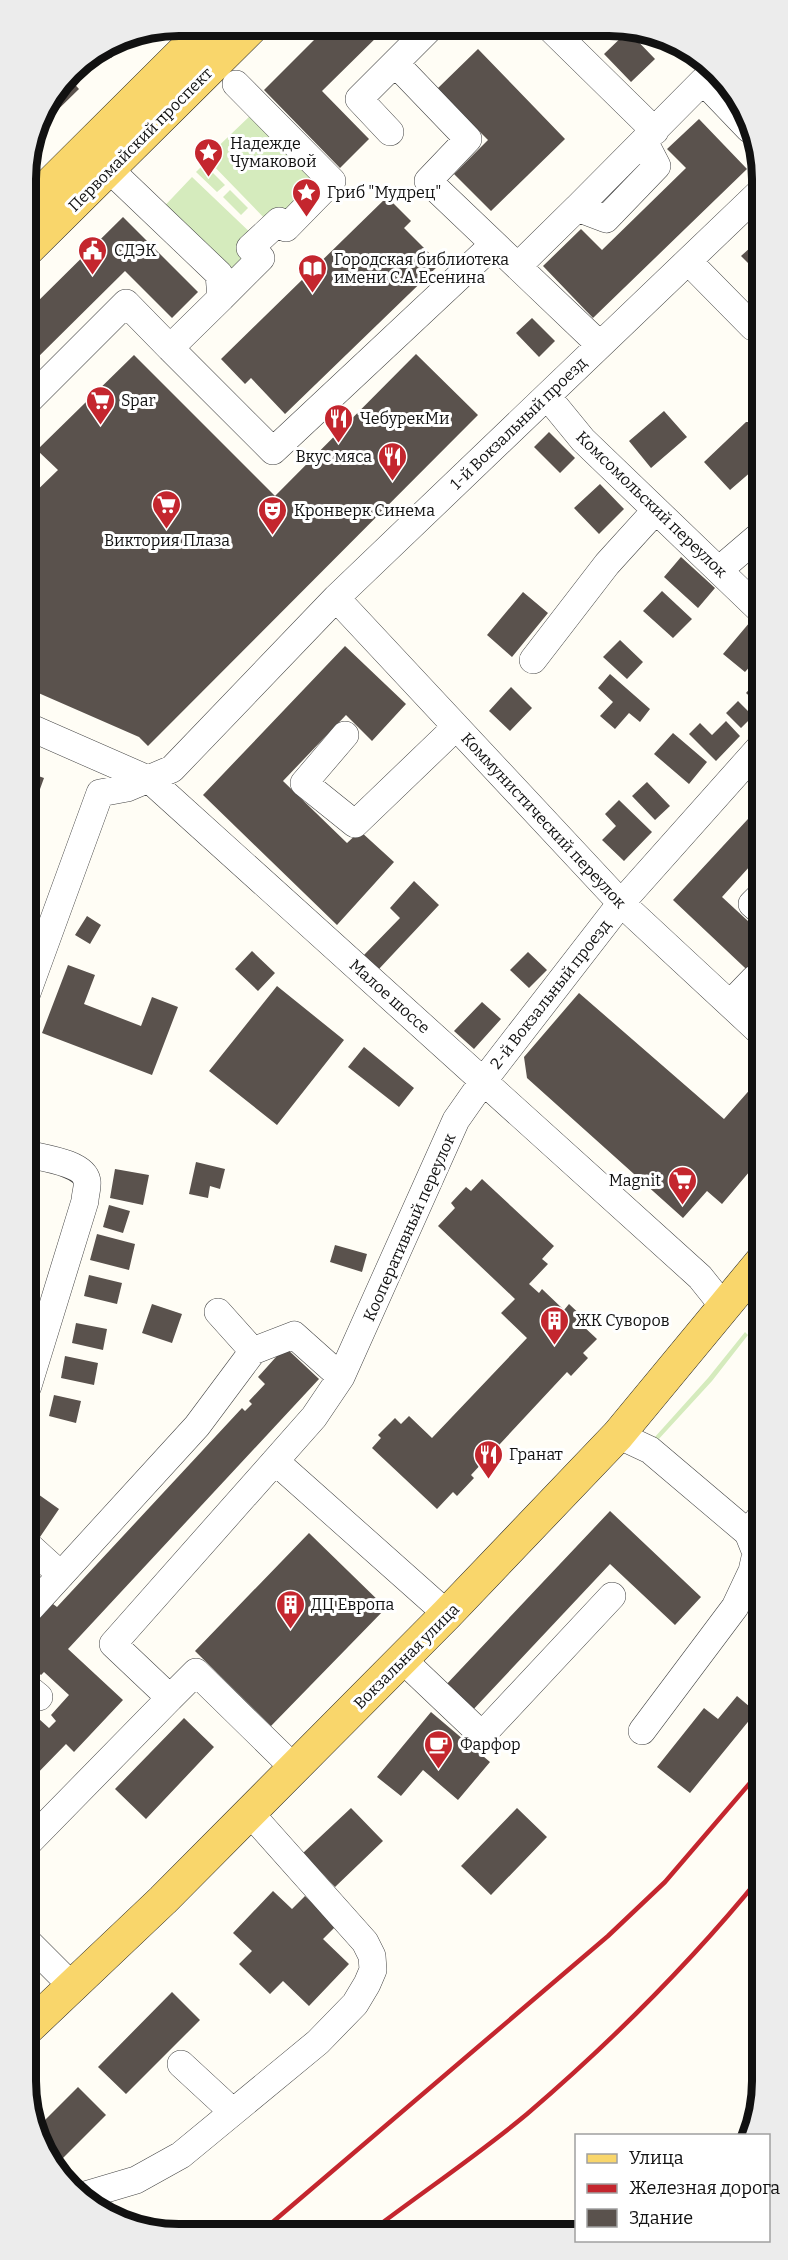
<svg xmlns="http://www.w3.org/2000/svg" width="788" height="2260" viewBox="0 0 788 2260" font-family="Bitter,serif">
	<rect width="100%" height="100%" fill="#fffdf5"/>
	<path fill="#d5ebbd" d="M252,114L322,187L270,224L206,158Z
		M204,164L225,185L217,192L196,172Z
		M192,177L256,238L254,256L226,285L155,216Z
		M230,190L248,208L241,215L223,197Z
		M745,1332L748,1335L712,1381L657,1441L654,1438L708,1378Z"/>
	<path fill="#5a524d" d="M328,26L387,27L322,91L369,139L340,168L264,90Z
		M628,31L655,59L631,82L604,54Z
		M135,34L111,58L102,49L121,37Z
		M478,49L565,139L491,211L454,174L488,140L437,89Z
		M68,77L79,89L36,131L42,111Z
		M699,119L747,169L593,318L543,266L581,229L602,250L686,168L667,149Z
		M387,197L411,221L404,228L440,264L285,414L251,378L245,384L221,359Z
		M123,217L198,292L172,318L125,271L26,369V313Z
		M760,239V275L741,256Z
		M532,318L555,341L539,357L516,333Z
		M416,354L478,415L148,746L139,737L27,688L26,501L58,470L37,450L134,355L275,496Z
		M664,411L687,437L651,468L629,441Z
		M746,422H760V464L730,490L704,462Z
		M549,432L575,458L560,473L534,447Z
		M600,484L624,509L599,534L574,508Z
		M681,557L715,588L698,608L664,577Z
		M662,591L692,619L673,638L643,611Z
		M523,592L548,613L512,657L487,635Z
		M750,622L760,631V655L745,672L723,654Z
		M620,640L643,662L627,679L603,657Z
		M345,646L406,704L372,741L346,715L283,781L347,843L360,831L394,862L337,925L203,795Z
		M610,674L650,709L640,722L629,713L615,729L600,716L613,702L598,688Z
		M760,677V706L746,693Z
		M511,687L532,708L510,731L489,711Z
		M738,701L753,716L741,728L726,713Z
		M726,721L740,736L716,761L689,734L700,723L712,735Z
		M673,733L707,762L689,784L654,754Z
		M27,772L44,778L27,825Z
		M647,782L670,806L655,820L632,796Z
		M619,800L652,832L624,861L602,840L616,826L605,814Z
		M760,806V855L722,897L761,933V983L673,900Z
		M414,881L439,905L378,970L363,956L400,918L390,908Z
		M87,916L101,925L90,944L75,935Z
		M252,951L275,973L258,991L235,969Z
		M528,952L547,970L529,988L510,970Z
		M68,965L95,975L84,1004L141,1026L152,997L178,1007L152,1075L42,1033Z
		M277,986L344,1040L277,1125L209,1071Z
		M579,993L724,1119L761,1077V1158L722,1204L707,1191L683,1218L527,1078L524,1057Z
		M482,1002L501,1019L474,1049L454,1031Z
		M364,1047L414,1088L399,1107L348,1067Z
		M196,1162L225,1169L220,1189L210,1186L208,1198L189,1194Z
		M115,1169L149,1175L143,1205L110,1198Z
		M482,1179L554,1246L542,1259L548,1264L529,1284L539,1293L542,1289L564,1310L569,1304L587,1321L582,1325L597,1339L583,1353L588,1358L571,1376L567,1372L471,1475L474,1478L457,1496L453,1492L437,1509L372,1448L381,1438L378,1435L395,1418L401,1424L409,1416L432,1438L527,1338L501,1313L515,1299L438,1226L455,1208L451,1203L466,1187L471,1191Z
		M109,1205L130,1211L123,1233L103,1227Z
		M97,1234L135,1244L129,1270L90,1260Z
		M335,1245L367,1254L362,1272L330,1262Z
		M89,1275L122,1283L117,1304L84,1296Z
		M152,1304L182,1314L172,1343L142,1333Z
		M76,1323L107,1329L103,1350L72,1343Z
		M285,1347L319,1379L68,1649L123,1700L74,1752L66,1744L28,1783V1731L39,1719L49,1728L56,1721L51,1715L69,1695L44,1672L41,1675L28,1663V1631L53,1604L57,1607L242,1408L245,1411L252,1404L249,1401L265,1384L258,1377Z
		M65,1356L98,1363L94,1385L61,1378Z
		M54,1395L81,1401L76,1423L49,1416Z
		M28,1487L59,1509L40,1537L28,1528Z
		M610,1511L701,1597L675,1625L610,1564L470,1713L443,1688Z
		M309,1533L386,1608L271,1726L195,1651Z
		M737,1696L756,1712L690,1793L657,1767L704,1708L718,1719Z
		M431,1712L490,1762L458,1800L423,1770L401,1796L377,1777Z
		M184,1718L214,1747L146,1819L115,1789Z
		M351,1808L383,1841L335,1887L303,1853Z
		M517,1808L547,1837L491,1895L461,1866Z
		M273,1891L292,1909L305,1896L336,1926L323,1939L349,1964L309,2006L283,1981L270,1994L239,1964L252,1951L233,1933Z
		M172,1992L200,2020L126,2094L98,2067Z
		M78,2087L106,2115L57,2164L37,2128Z"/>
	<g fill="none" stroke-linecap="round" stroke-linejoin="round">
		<defs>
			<path id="minor" d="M550,28L655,131
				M395,63L468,139L428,181L600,345
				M390,132L359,99L431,27
				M109,169L219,274L221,298L170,348L273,451L494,244
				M577,208L703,81L749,129
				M688,261L753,327L760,321
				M518,266L577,208L606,219L657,166L644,141
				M221,298L261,258L250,248L279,221L286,228L332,181L236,84
				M547,396L583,440L760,610
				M26,403L126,303L170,348
				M719,570L760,535
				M336,598L621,903L761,1033
				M533,660L607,564L656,510
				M27,726L150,780L700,1277L724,1307
				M345,735L304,783L355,824L456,727
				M761,895L752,904L761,912
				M27,993L100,793L127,788L172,769L336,598L760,192
				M730,1004L754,979
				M27,1154C43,1158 84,1163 87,1181C88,1187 85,1195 85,1201L28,1386
				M218,1312L253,1351
				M618,1435L650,1450L748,1533L761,1516
				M275,1461L447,1614
				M28,1545L61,1575
				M28,1611L197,1426L253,1351L294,1335L341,1377
				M403,1660L482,1735L612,1596
				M28,1688L39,1697
				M642,1731L735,1607L752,1571L756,1553L748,1533
				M294,1768L196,1672L170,1698L113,1644L314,1417L341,1377L456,1120L484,1080L621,903L760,747
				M28,1843L170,1698
				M28,1942L72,1986
				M181,2064L233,2112
				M82,2196L136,2180L181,2155L318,2042L355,2004L367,1984L373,1970L372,1956L365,1942L250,1813"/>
			<path id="major" d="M26,208L209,26
				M26,251L253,26
				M28,2028L163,1900L447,1614L618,1435L761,1262"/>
		</defs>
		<use href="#minor" stroke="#444" stroke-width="28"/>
		<use href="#major" stroke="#222" stroke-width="34"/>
		<use href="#minor" stroke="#fff" stroke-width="27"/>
		<use href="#major" stroke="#f9d66b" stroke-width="33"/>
		<path stroke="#c4262e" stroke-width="4.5" d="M261,2232L608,1936L665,1882L762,1769
			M370,2232C421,2193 478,2155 527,2114C611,2042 692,1961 762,1875"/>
	</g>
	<defs>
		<symbol id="sight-pin" viewBox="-11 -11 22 30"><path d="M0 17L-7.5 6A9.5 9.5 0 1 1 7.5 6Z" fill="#c4262e" stroke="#fff"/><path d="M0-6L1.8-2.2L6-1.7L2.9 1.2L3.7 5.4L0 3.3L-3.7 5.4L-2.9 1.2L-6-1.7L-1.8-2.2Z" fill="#fff"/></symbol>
		<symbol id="civic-pin" viewBox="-11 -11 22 30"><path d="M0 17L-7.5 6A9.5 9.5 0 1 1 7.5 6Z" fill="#c4262e" stroke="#fff"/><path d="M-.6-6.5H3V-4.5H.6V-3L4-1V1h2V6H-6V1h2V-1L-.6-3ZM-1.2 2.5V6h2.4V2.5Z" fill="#fff"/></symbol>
		<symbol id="library-pin" viewBox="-11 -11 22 30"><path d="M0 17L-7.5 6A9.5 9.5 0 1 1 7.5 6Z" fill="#c4262e" stroke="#fff"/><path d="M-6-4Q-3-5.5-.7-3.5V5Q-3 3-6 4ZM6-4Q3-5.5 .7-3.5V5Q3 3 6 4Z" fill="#fff"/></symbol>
		<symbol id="supermarket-pin" viewBox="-11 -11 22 30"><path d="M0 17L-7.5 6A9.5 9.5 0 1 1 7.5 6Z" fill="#c4262e" stroke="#fff"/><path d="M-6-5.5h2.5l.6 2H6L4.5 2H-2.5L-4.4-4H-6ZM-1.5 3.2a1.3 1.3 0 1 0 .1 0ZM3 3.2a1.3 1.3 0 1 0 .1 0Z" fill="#fff"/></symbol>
		<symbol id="restaurant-pin" viewBox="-11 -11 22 30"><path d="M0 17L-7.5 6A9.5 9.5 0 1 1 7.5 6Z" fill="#c4262e" stroke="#fff"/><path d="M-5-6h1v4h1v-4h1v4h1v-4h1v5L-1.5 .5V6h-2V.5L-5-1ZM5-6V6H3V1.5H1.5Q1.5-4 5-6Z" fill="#fff"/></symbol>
		<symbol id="theatre-pin" viewBox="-11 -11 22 30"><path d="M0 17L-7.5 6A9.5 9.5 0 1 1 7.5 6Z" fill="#c4262e" stroke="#fff"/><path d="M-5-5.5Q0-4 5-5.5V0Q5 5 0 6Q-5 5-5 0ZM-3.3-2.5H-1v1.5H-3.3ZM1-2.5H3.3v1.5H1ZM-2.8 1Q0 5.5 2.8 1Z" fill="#fff"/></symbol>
		<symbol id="building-pin" viewBox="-11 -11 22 30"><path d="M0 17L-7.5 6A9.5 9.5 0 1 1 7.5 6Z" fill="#c4262e" stroke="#fff"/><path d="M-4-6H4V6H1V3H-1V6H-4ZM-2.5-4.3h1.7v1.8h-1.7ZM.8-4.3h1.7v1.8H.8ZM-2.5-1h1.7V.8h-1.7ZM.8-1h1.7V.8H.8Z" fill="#fff"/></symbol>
		<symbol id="cafe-pin" viewBox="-11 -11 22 30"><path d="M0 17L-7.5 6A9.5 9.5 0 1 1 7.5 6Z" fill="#c4262e" stroke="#fff"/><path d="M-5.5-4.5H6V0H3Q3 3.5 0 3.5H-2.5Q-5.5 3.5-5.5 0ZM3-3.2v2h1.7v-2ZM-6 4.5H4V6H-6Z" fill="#fff"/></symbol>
	</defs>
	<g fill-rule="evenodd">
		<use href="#sight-pin" x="192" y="136" width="33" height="45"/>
		<use href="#sight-pin" x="290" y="176" width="33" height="45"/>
		<use href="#civic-pin" x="76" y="234" width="33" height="45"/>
		<use href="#library-pin" x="296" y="252" width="33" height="45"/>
		<use href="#supermarket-pin" x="84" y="384" width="33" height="45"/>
		<use href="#restaurant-pin" x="322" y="402" width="33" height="45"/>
		<use href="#restaurant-pin" x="376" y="440" width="33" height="45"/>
		<use href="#supermarket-pin" x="150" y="488" width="33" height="45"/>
		<use href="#theatre-pin" x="256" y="494" width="33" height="45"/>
		<use href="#supermarket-pin" x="666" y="1164" width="33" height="45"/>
		<use href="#building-pin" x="538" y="1304" width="33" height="45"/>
		<use href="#restaurant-pin" x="472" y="1438" width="33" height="45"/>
		<use href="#building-pin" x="274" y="1588" width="33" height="45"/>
		<use href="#cafe-pin" x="422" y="1728" width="33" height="45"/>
	</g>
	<g text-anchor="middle" stroke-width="6" stroke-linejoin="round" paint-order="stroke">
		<g font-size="16" fill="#111" stroke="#fff">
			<text transform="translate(140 139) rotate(-45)" y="6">Первомайский проспект</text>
			<text transform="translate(518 423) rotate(-44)" y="6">1-й Вокзальный проезд</text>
			<text transform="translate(652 504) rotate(44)" y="6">Комсомольский переулок</text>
			<text transform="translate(544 820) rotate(47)" y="6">Коммунистический переулок</text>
			<text transform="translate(550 994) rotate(-52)" y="6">2-й Вокзальный проезд</text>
			<text transform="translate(390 996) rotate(42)" y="6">Малое шоссе</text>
			<text transform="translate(409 1227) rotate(-66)" y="6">Кооперативный переулок</text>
			<text transform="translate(406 1656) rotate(-45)" y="6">Вокзальная улица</text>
		</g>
		<g font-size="16" fill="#111" stroke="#fff" text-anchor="start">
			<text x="230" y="149">Надежде<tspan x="230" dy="18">Чумаковой</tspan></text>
			<text x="327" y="198">Гриб "Мудрец"</text>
			<text x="114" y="256">СДЭК</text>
			<text x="334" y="265">Городская библиотека<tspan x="334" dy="18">имени С.А.Есенина</tspan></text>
			<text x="121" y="406">Spar</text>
			<text x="360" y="424">ЧебурекМи</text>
			<text x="372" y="462" text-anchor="end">Вкус мяса</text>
			<text x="294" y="516">Кронверк Синема</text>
			<text x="167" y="546" text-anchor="middle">Виктория Плаза</text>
			<text x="661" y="1186" text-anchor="end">Magnit</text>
			<text x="575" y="1326">ЖК Суворов</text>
			<text x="509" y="1460">Гранат</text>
			<text x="311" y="1610">ДЦ Европа</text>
			<text x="460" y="1750">Фарфор</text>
		</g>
	</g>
	<path d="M0 0H788V2260H0ZM179 36H609A143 143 0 0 1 752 179V2081A143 143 0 0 1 609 2224H179A143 143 0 0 1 36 2081V179A143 143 0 0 1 179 36Z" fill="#ececec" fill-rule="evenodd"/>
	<path fill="none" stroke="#111" stroke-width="8" d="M179 36H609A143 143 0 0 1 752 179V2081A143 143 0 0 1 609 2224H179A143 143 0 0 1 36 2081V179A143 143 0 0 1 179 36Z"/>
	<rect x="575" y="2134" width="195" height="108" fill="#ffffff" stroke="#a0a0a0" stroke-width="1.5"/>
	<rect x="587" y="2154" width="30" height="9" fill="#f9d66b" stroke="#a0a0a0" stroke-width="1.5"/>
	<text x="629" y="2164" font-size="18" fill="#111111">Улица</text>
	<rect x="587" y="2184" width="30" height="9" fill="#c4262e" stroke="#a0a0a0" stroke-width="1.5"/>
	<text x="629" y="2194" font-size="18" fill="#111111">Железная дорога</text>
	<rect x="587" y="2209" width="30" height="18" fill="#5a524d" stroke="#a0a0a0" stroke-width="1.5"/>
	<text x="629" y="2224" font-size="18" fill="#111111">Здание</text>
</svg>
